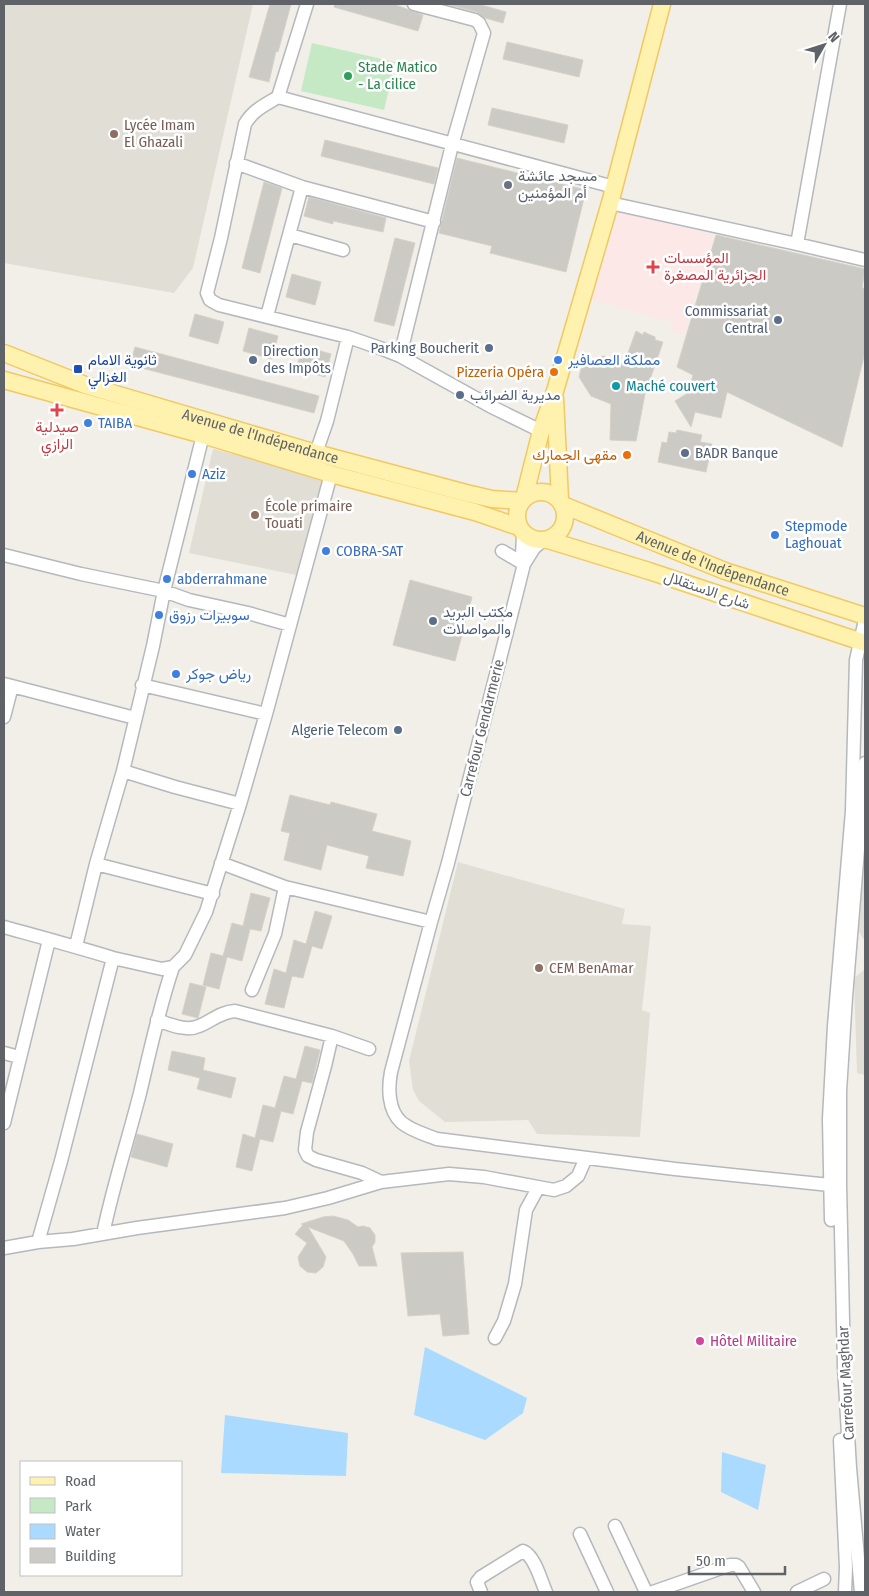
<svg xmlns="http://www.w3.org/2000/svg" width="869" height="1596" viewBox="0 0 869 1596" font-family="'Fira Sans Condensed',Vazirmatn,sans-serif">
	<rect width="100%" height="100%" fill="#f1efe8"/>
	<path fill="#e1ded6" d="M4,4H253L193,268L174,293L4,263Z
		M213,449L323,477L296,575L189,553Z
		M865,859V941L858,931Z
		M458,862L625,909L622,924L651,926L642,1010L650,1013L640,1137L537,1134L528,1120L445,1122L419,1101L413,1090L409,1061Z
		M865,969V1075L857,1073L854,978Z"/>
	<path fill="#fce8e6" d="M619,210L714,235L684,334L673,333L671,322L592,300Z"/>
	<path fill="#c5e8c5" d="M312,43L395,62L384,110L301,91Z"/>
	<path fill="#aadaff" d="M425,1347L527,1398L523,1413L485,1440L414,1415Z
		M225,1415L348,1433L346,1476L221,1473Z
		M722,1452L766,1465L758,1510L721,1492Z"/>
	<path fill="#cccac5" stroke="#d6d1c6" d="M270,4H291L278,52L276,51L269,82L249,77Z
		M335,4H393L423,15L418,31L334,7Z
		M447,4H478L506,12L503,23L485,18L477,12Z
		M507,42L583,60L579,77L503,59Z
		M492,108L568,125L564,143L488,125Z
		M325,140L438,168L434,184L321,156Z
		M457,158L586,190L566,272L490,253L492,246L439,233Z
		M264,182L282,188L260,273L242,268Z
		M309,197L386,218L383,232L333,221V224L304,216Z
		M716,235L865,269L862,288H865V352L842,447L727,392L721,418L695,412L691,427L675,401L688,393L693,375L677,367Z
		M395,238L415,243L394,326L374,321Z
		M292,274L321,282L315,305L286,297Z
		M195,314L224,322L218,344L189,336Z
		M249,328L278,336L272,359L243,351Z
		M636,331L643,335L644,332L655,337V340L663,342L645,394L636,441L610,440L611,404L591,396L579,377L581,369L603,356L624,364Z
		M303,346L331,354L325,377L296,369Z
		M135,347L319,396L314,413L130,365Z
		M677,430L702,435L700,442L712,444L706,472L658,462L662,442L667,443L669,432L676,433Z
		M410,580L472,597L455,661L393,645Z
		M290,795L330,805L331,802L377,814L372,831L411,841L403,876L366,868L369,856L327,845L321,870L284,860L290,833L281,831Z
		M251,893L270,898L261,931L250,929L242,961L227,957L219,989L203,985L211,953L223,956L232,923L243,926Z
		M315,911L332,916L322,949L312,946L303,978L292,976L284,1008L265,1004L274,969L286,973L294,940L306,944Z
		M190,983L206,987L198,1018L182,1014Z
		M305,1046L320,1050L312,1083L302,1081L293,1114L281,1111L273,1142L260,1139L252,1171L236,1167L243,1134L255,1138L263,1105L275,1108L284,1076L296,1079Z
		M172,1051L205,1058L203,1070L236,1078L231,1098L197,1089L200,1078L168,1070Z
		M137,1134L173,1144L167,1167L131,1157Z
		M333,1216L348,1220L358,1227L363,1226L370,1228L375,1235V1242L372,1247L377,1266H359L353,1254L344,1241L308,1227L326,1257L323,1267L316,1273L307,1272L300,1266L298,1257L307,1243L295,1234L303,1225L301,1224L323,1217Z
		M463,1252L469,1334L443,1336L440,1314L408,1316L401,1253Z"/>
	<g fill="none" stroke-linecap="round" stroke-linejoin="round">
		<defs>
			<path id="minor" d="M307,4L278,97C265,105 253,110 245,124L221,238L207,293L210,300L219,305L348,337L380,348L400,356L490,406L541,431
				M278,97L614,187
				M236,163L302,187L434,222
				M610,203L797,244L865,260
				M290,235L343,250
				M797,244L840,4
				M267,316L302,187
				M400,356L452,145L484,33L479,23L475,20L414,4
				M316,453L327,421L348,337
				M523,534L522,557L524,564L516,596L448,863L431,922L391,1072C388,1088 388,1110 401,1122C410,1130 426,1135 437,1139L675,1169L830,1185L840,1184L844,1367L850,1468L861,1592
				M502,551L524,564
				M4,555L81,574L164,591L189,600L248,613L290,625
				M524,564L534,548L542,541
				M4,684L135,718
				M142,685L266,714
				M4,717L12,686
				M123,771L175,787L240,804
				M221,863L285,887L431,922
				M96,864L213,894
				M4,927C40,937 77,947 113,958
				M76,946L96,864L123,771L153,646L164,591L203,435
				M252,990L275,934L285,887
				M157,1020C169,1024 186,1032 199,1026C212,1021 220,1012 235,1011L332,1036L369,1049
				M332,1036L325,1066L307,1132L305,1150L308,1156L316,1160L362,1173L381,1182
				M4,1053L19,1057
				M4,1123L49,940
				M840,1184V1091L846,997L865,763
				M831,1220L829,1119L834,1026L852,811L856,660L865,620
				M103,1234C113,1186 128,1140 140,1093C150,1051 159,1008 173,967
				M38,1242L61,1161L113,958L162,969L173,967L185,955L206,912L240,804L266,714L331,474
				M4,1248L38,1242L73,1239L137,1228L285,1208L328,1198L381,1182L449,1174L484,1177L554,1190L566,1186L578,1176L586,1158
				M495,1338L504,1321L515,1284L526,1210L538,1188
				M840,1440L846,1567L845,1592
				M615,1526L646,1592
				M580,1534L607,1592
				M481,1592L477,1582L481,1577L523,1551C535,1556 541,1581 546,1592
				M653,1592L730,1565H736L739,1567L754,1592
				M797,1592L824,1579"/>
			<g id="major">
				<path id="s1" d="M4,353L85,385L316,453L466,493L492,499L522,501"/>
				<path d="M4,380L203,435L331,474L475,512L519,527"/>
				<path d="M555,398L560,500"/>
				<circle cx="541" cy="516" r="24"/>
				<path d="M524,498L541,431L555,391L610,203L662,4"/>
				<path id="s2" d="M563,505L725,571L865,616"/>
				<path d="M548,540L649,571L865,643"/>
			</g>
		</defs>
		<use href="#minor" stroke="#b5b8bc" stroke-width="15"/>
		<use href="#major" stroke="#f2c960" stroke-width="19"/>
		<use href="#minor" stroke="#fff" stroke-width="12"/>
		<use href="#major" stroke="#fff2af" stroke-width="16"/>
	</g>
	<circle fill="#2e9e5b" stroke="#fff" stroke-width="2" cx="348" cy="76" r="5"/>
	<g fill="#8d6e63" stroke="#fff" stroke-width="2">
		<circle cx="114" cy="134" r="5"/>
		<circle cx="255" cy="515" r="5"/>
		<circle cx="539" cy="968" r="5"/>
	</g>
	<circle fill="#6b7280" stroke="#fff" stroke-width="2" cx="508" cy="185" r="5"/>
	<g fill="#e0444e" stroke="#fff" stroke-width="2">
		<path d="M650.5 259.5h5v5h5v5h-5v5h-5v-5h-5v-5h5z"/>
		<path d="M54.5 402.5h5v5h5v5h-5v5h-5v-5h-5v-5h5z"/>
	</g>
	<g fill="#5c6f8a" stroke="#fff" stroke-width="2">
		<circle cx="778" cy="320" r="5"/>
		<circle cx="489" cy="348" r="5"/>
		<circle cx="253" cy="360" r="5"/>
		<circle cx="460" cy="395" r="5"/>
		<circle cx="685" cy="453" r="5"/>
		<circle cx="433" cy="621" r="5"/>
		<circle cx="398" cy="730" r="5"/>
	</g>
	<g fill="#3f7fe0" stroke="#fff" stroke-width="2">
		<circle cx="558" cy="360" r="5"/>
		<circle cx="88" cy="423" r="5"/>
		<circle cx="192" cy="474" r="5"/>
		<circle cx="775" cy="535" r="5"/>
		<circle cx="326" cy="551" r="5"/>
		<circle cx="167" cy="579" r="5"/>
		<circle cx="159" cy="615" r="5"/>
		<circle cx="176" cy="674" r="5"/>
	</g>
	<rect fill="#1a4fb4" stroke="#fff" stroke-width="2" x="73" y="364" width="10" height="10" rx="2.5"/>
	<g fill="#e8710a" stroke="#fff" stroke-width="2">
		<circle cx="554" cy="372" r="5"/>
		<circle cx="627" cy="455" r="5"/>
	</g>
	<circle fill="#0f9aa8" stroke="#fff" stroke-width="2" cx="616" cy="386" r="5"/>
	<circle fill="#d1479c" stroke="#fff" stroke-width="2" cx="700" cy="1341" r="5"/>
	<g text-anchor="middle" stroke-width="5" stroke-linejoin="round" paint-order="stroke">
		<g font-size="15" fill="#27864d" stroke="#fff" text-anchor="start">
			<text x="358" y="72">Stade Matico<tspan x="358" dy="17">- La cilice</tspan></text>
		</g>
		<g font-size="15" fill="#785e54" stroke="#fff" text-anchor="start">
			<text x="124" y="130">Lycée Imam<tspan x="124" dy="17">El Ghazali</tspan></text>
			<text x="265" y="511">École primaire<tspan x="265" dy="17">Touati</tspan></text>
			<text x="549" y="973">CEM BenAmar</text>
		</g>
		<g font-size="15" fill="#5b616d" stroke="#fff" text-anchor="start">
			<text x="518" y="181">مسجد عائشة<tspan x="518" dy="17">أم المؤمنين</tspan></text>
		</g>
		<g font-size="15" fill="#be3a42" stroke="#fff" text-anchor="start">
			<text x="664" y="263">المؤسسات<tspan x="664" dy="17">الجزائرية المصغرة</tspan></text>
			<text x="57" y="432" text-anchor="middle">صيدلية<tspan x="57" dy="17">الرازي</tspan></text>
		</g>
		<g font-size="15" fill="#4e5e75" stroke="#fff" text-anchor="start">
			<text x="768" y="316" text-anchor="end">Commissariat<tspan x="768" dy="17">Central</tspan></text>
			<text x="479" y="353" text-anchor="end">Parking Boucherit</text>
			<text x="263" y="356">Direction<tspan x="263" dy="17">des Impôts</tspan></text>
			<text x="470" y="400">مديرية الضرائب</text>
			<text x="695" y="458">BADR Banque</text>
			<text x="443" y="617">مكتب البريد<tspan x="443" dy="17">والمواصلات</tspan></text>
			<text x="388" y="735" text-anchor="end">Algerie Telecom</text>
		</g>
		<g font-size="15" fill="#164399" stroke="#fff" text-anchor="start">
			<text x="88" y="365">ثانوية الامام<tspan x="88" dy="17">الغزالي</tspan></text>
		</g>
		<g font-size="15" fill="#366cbe" stroke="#fff" text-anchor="start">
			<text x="568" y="365">مملكة العصافير</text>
			<text x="98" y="428">TAIBA</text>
			<text x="202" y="479">Aziz</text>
			<text x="785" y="531">Stepmode<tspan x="785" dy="17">Laghouat</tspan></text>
			<text x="336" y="556">COBRA-SAT</text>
			<text x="177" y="584">abderrahmane</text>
			<text x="169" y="620">سوبيرات رزوق</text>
			<text x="186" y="679">رياض جوكر</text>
		</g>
		<g font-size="15" fill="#c56008" stroke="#fff" text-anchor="end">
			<text x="544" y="377">Pizzeria Opéra</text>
			<text x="617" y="460">مقهى الجمارك</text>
		</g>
		<g font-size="15" fill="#0d838f" stroke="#fff" text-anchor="start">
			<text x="626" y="391">Maché couvert</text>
		</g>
		<g font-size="15" fill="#5f6368" stroke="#fff">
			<text dy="5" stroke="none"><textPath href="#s1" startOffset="270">Avenue de l'Indépendance</textPath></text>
			<text dy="5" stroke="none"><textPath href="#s2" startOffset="161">Avenue de l'Indépendance</textPath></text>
			<text transform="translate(707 590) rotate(19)" y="5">شارع الاستقلال</text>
			<text transform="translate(482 728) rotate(-76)" y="5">Carrefour Gendarmerie</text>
			<text transform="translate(846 1383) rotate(-93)" y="5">Carrefour Maghdar</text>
		</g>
		<g font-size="15" fill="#b23c85" stroke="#fff" text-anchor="start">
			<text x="710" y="1346">Hôtel Militaire</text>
		</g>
	</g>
	<rect width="869" height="1596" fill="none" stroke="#5f6368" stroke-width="10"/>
	<rect x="20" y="1461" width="162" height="115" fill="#ffffff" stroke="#bfc1c3"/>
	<rect x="30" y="1477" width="25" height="8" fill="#fff2af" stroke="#bfc1c3"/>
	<text x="65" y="1486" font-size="15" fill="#5f6368">Road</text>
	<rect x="30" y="1498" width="25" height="15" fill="#c5e8c5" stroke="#bfc1c3"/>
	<text x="65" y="1511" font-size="15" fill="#5f6368">Park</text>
	<rect x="30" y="1524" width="25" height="15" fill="#aadaff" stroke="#bfc1c3"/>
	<text x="65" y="1536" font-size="15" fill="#5f6368">Water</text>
	<rect x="30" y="1548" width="25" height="15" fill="#cccac5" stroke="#bfc1c3"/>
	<text x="65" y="1561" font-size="15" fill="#5f6368">Building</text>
	<g transform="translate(824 45) rotate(51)" stroke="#ffffff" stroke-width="4" paint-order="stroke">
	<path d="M0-4L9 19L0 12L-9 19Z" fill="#5f6368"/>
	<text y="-8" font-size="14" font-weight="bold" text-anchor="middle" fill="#5f6368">N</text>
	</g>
	<path d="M689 1566v8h96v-8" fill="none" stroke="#5f6368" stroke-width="2.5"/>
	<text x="696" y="1566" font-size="15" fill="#5f6368" stroke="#ffffff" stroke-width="4" paint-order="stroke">50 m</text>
</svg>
